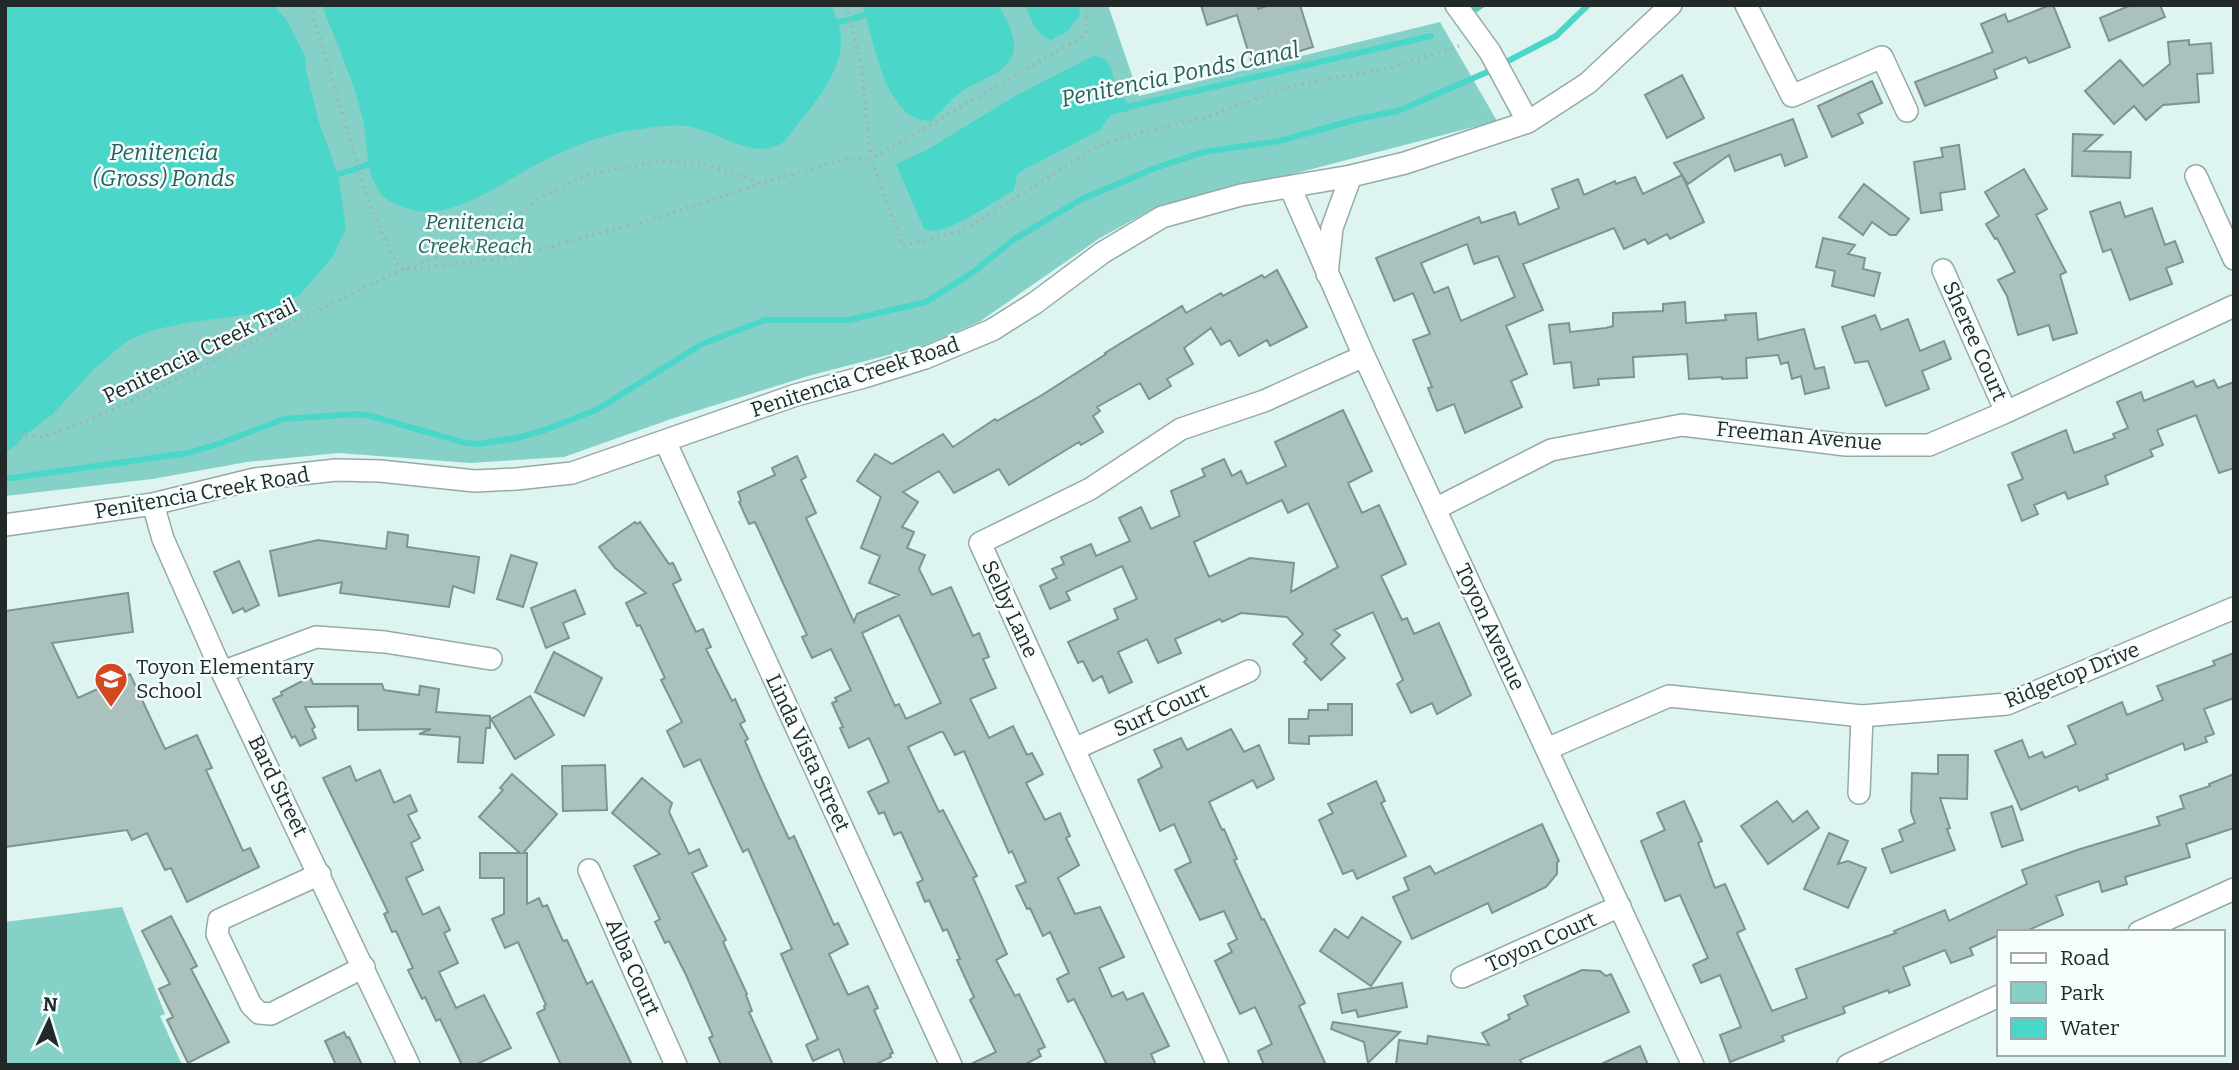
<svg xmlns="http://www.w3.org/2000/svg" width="2239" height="1070" viewBox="0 0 2239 1070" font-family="Bitter,serif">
	<rect width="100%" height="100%" fill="#ddf4f1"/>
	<path fill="#85d1c8" d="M5,5H1108L1139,96L1440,22L1497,121L1285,176L1160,205L1100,238L979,322L923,346L808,376L674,418L564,457L470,463L339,453L247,462L152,479L5,496Z
		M122,907L165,1014L160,1016L182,1065H5V922Z"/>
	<path fill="#4ad6c9" d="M5,5H273L286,19L305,56L306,70L318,119L338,175L346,228L333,256L300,295L276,307L252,314L192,322L152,330L127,341L95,368L53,414L24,436L16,445L5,453Z
		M322,5H831C836,16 842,31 841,43C839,81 805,113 784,142C750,163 717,128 684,126C665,124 645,129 626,131C597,136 567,149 541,162C499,183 445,230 396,204C389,201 383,198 379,191C365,170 368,143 363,120C354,80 336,43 322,5Z
		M863,5H999C1005,18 1014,32 1014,46C1013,75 976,79 958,94C949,102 940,112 931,121C884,121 874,41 863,5Z
		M1025,5H1079L1080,15L1068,31L1051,40C1035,34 1031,19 1025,5Z
		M1093,56C1113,57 1111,73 1117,89C1121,96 1127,100 1129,108L1128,111L1111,115L1100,130L1023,170L1017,175L1014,190C993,202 958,228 934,231C933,231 925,229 924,229L896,164L925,151L1017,95Z"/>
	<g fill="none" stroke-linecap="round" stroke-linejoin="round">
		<path stroke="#4ad6c9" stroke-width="6" d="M1473,11L1482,5
			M829,25L873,13
			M1123,108L1431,36
			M333,176L376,162
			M5,479L188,453L218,444L284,419L357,414L371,416L466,443L478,444L517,438L545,430L598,409L702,344L765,320H848L926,302L975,271L1013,240L1080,200L1155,168L1204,152L1279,141L1358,119L1398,111L1485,73L1556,36L1588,5"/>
	</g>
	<path fill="#abc1be" stroke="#7f9491" stroke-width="2" fill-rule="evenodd" d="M1201,5H1258V9L1269,5H1300L1313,47L1266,61L1262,57L1251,61L1237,15L1207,25Z
		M2050,5H2053L2070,47L2029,63L2026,57L1994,70L1997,78L1925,106L1915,82L1993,52L1981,24L2005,14L2008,22Z
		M2131,5H2160L2165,17L2109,41L2100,18Z
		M2189,40V45L2211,43L2213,73L2197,74L2199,102L2163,105L2146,120L2134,106L2114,124L2085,91L2120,60L2143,86L2170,64L2168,42Z
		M1682,75L1704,118L1667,138L1645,95Z
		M1872,81L1882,103L1858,114L1863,123L1832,137L1818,106Z
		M1793,119L1807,157L1785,166L1781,154L1735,171L1729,155L1688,184L1674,163Z
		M2073,134L2102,135L2084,151L2131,152L2130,178L2072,176Z
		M1959,145L1965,189L1940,193L1942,210L1921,213L1914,162L1943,157L1941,148Z
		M2024,169L2047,209L2036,215L2066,272L2060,275L2077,333L2053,340L2049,325L2018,335L2007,296L1998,280L2015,272L1997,238L1995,239L1986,224L1999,216L1985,192Z
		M1682,175L1704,222L1670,239L1667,234L1648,244L1645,239L1624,249L1614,228L1523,264L1543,310L1506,326L1527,374L1511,381L1522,407L1465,433L1454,404L1437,411L1428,388L1432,387L1413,340L1430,334L1413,293L1394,301L1376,258L1479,217L1481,223L1515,212L1519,225L1559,208L1552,189L1578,179L1584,195L1615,181L1616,184L1635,177L1643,194ZM1467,244L1474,264L1498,256L1515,297L1461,321L1448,287L1434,293L1421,263Z
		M1864,184L1909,219L1896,235H1890L1872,222L1863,235L1839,217Z
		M2120,202L2125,217L2152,208L2165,245L2175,241L2183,262L2166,268L2172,284L2130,300L2111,249L2103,252L2090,212Z
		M1823,238L1855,245L1848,254L1865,258L1863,269L1880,273L1874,296L1832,286L1835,271L1816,267Z
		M1277,270L1307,327L1270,346L1267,340L1239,356L1230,340L1221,345L1211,328L1184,348L1193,364L1167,379L1171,386L1149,399L1140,383L1097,407L1100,411L1093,416L1103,432L1081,445L1079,442L1009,485L999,469L954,493L939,471L903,492L918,502L902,527L914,532L907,548L925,555L919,569L932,595L951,587L973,636L979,633L989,657L983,659L996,688L970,699L989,738L1013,726L1027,755L1032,753L1043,774L1026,783L1045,820L1060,813L1070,836L1066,838L1079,865L1058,878L1075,914L1100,907L1124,957L1099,968L1112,997L1123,992L1127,1000L1143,993L1169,1046L1151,1054L1156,1065H1107L1074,999L1068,1002L1057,979L1069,973L1050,932L1043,936L1030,908L1027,909L1016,886L1026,882L1012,851L1009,853L964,751L955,755L943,732H940L908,747L939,812L943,810L977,876L973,878L1007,954L996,960L1015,996L1019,994L1045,1047L1038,1050L1041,1056L1024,1065H969L996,1052L970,1000L974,997L957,960L960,959L947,929L943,931L929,900L925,902L917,883L923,880L901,832L894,835L884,812L879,814L868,792L889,782L869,738L849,748L840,728L843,727L832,703L837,701L835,698L851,690L831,649L812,658L802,637L807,635L755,522L749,524L739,502L741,501L738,492L775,475L772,468L797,456L806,477L801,480L816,513L806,518L854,622L857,614L899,595L869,583L880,556L861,548L881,497L857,481L875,454L892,464L943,434L953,447L995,419L997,421L1042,395L1106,354L1105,353L1182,306L1186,313L1221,293L1223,296L1262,275L1264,278ZM899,615L941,703L906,719L899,704L895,706L862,633Z
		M1685,302L1686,323L1726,320L1725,315L1756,313L1758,340L1804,329L1815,369L1824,367L1829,388L1805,394L1801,376L1792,379L1788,362L1781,364L1778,355L1746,358L1747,378L1722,379V377L1689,379L1687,354L1633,357L1634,377L1598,379L1599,385L1574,388L1571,362L1554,364L1549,325L1569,323L1570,332L1606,328L1613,326V313L1663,311V304Z
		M1875,315L1881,330L1908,319L1920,351L1944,341L1951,359L1922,371L1929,389L1886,406L1868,361L1855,363L1842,327Z
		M2214,380L2218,388L2234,382V468L2219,473L2196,415L2157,430L2163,445L2150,450L2153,456L2105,476L2108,484L2068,499L2065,492L2034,505L2038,514L2022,521L2008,485L2023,479L2012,453L2066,430L2074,453L2115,438L2113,434L2128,428L2117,402L2141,392L2144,401L2193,381L2196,387Z
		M1343,410L1372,471L1348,483L1362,513L1379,505L1406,564L1381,576L1402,620L1407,618L1414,634L1439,623L1471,695L1437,714L1432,703L1411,713L1397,684L1403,680L1373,612L1334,630L1340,635L1331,644L1345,658L1321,680L1304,662L1307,659L1293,644L1303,634L1287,617L1241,613L1222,622L1220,619L1175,639L1181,653L1158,663L1147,639L1118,652L1132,682L1109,693L1102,676L1093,681L1083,661L1078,663L1068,642L1118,619L1114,609L1137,599L1122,566L1066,592L1070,600L1050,609L1040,586L1057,578L1052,569L1064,564L1061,557L1091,544L1096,556L1130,541L1119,518L1141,507L1151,529L1180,516L1171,491L1205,476L1202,469L1224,459L1232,476L1241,471L1247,484L1286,466L1275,442ZM1282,500L1288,513L1308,503L1338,567L1291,592L1294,563L1250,558L1209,577L1194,542Z
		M635,522L637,524L640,522L669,564L673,563L681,580L673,584L696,632L703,629L711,647L706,649L732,701L735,699L745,721L740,724L748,739L745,741L760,776L789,839L794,836L834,925L838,923L848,944L829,954L848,995L868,986L878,1008L874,1010L893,1053L890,1054L891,1057L874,1065H845L839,1049L813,1061L806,1045L818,1039L781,954L792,949L748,849L743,852L700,759L684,767L667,731L682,722L661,680L665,678L640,625L637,626L626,603L646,593L615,568L599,547Z
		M388,532L408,535L407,547L479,557L474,593L453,586L449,607L340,593L342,582L279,596L270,551L318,540L386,549Z
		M511,555L537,563L523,607L497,599Z
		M239,561L259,605L245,612L243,608L233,613L214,572Z
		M575,590L585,614L563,623L569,638L546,648L531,608Z
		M128,593L133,632L52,643L78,698L130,674L165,749L197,735L212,768L206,770L243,851L250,848L259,867L187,902L171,868L165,870L147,833L132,840L127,830L5,847V611Z
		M554,652L602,678L584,716L535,692Z
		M2234,653V698L2204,709L2214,734L2205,737L2207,742L2185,750L2183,743L2106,775L2108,779L2079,791L2077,786L2021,810L1995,751L2022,740L2029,758L2042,752L2045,758L2076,744L2068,726L2122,702L2127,715L2163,700L2157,686L2215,665L2213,661Z
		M310,677L313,684H382L384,690L419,695L420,686L439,689L436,712L490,716V728H486L483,763L458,762L460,737L419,734L431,729L358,730V706L305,707L315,727L312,729L316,738L300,746L295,736L292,738L273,699L282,695L281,692Z
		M530,696L554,735L515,759L491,719Z
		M1328,704H1352V735L1309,736V744L1289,743V719H1308L1309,710H1328Z
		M1231,729L1244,752L1259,745L1274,779L1257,788L1253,780L1209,802L1222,830L1224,829L1237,859L1234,860L1262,920L1264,919L1305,1003L1299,1006L1326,1065H1264L1258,1051L1272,1044L1255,1007L1240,1014L1215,961L1232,952L1228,944L1237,939L1224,911L1200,920L1175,870L1191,862L1174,824L1160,831L1138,780L1162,767L1154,750L1181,738L1187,750Z
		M1938,755H1968L1967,799L1940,798L1950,828L1947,829L1955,850L1891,873L1882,849L1903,841L1899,830L1915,823L1911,812L1912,773L1938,774Z
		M605,765L607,810L563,811L562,766Z
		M350,766L356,781L380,770L394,803L410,795L417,811L408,815L420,838L411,843L423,870L406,878L423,915L439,907L450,930L444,933L458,963L439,972L456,1008L484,995L511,1048L475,1065H462L440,1019L436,1021L425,997L422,999L408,970L413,968L396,931L392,932L384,914L388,912L323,778Z
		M512,774L557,814L523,853H527V904L539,898L543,907L547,905L563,941L567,940L587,984L592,981L632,1065H561L537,1013L545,1009L544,1006L546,1005L518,942L505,948L492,919L504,914V878H480V853H520L479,817L503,790L500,788Z
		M2234,774V828L2186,844L2190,857L2125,877L2127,884L2102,892L2099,881L2056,896L2063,915L2024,932H1999V935L1970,948L1973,955L1951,963L1945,950L1903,967L1910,985L1889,993L1888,990L1843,1007L1845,1013L1782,1036L1784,1041L1730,1062L1720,1035L1741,1027L1720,975L1701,983L1693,965L1708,958L1680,895L1665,901L1641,841L1665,830L1657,813L1684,801L1702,841L1698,843L1715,888L1725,884L1745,929L1737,933L1772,1011L1807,998L1796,969L1896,933L1894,931L1945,910L1949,921L2027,884L2022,870L2077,850L2160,825L2157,817L2184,808L2180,796L2210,786L2209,784Z
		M642,778L672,803L669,812L689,854L699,849L707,866L692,873L726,940L723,942L747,994L746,995L752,1011L749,1012L773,1065H721L709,1038L713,1036L686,975L669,941L665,943L655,922L660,919L634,866L660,854L612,813Z
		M1376,781L1385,801L1381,803L1406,856L1357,879L1353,870L1343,874L1319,820L1333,813L1328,804Z
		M1777,801L1793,822L1807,811L1819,828L1768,864L1741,826Z
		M2012,806L2023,840L2002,847L1991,813Z
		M1542,824L1559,861L1557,862V874L1546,887L1492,913L1488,903L1412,939L1393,897L1409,890L1404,878L1430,866L1435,874Z
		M1829,833L1848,841L1838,864L1848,861L1866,868L1848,908L1804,889Z
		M171,916L197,966L191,969L229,1042L188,1063L167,1020L173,1017L159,989L170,984L142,931Z
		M1362,917L1401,942L1371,986L1320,951L1335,929L1348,938Z
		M1582,970L1600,971L1606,976L1611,974L1629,1012L1520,1060L1523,1065H1396L1399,1040L1427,1044L1428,1036L1489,1045L1482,1033L1510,1019L1508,1015L1528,1005L1524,996Z
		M1402,983L1407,1007L1358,1017L1356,1010L1342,1013L1338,994Z
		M1333,1022L1400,1032L1368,1063L1364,1042L1331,1029Z
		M344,1032L347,1038L349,1037L362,1065H336L325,1041Z
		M1640,1046L1648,1065H1599Z"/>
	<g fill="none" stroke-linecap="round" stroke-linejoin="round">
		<defs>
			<path id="minor" d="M1456,5L1490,52L1528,122
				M1746,5L1792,96L1882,57L1907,111
				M2196,176L2234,259
				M1290,187L1364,356L1693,1065
				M1943,270L2006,412
				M1327,274L1332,228L1351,176
				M665,441L951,1065
				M153,504L163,539L222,672L409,1065
				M1435,509L1551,450L1682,425L1846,445H1929L2006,412L2234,306
				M5,525L153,504L255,479L336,470L380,471L475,481L516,479L572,473L796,395L864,377L925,358L992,330L1035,303L1102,253L1162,217L1241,195L1351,176L1405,163L1528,122L1588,83L1671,5
				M222,672L316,637L385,642L491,659
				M1074,749L1249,671
				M1547,749L1669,696L1862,716L2007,704L2234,608
				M1859,793L1862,716
				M589,870L676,1065
				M320,874L219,920L217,934L251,1005L259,1013L271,1014L364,967
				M2139,932L2234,889
				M1462,977L1620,906
				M1218,1065L980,543L1090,489L1181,429L1264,401L1364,356
				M1848,1065L1999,996"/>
		</defs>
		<use href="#minor" stroke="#94aaa7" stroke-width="24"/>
		<path stroke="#a2b4b2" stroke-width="3.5" stroke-dasharray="2 5" stroke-linecap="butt" d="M310,5L370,206L387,245L401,270
			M846,5L861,64L871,159L1085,35L1088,5
			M407,269L507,258L657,218L759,184
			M5,435L43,437L102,415L401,270L487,238L545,195L589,174L655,162L702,163L761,183L846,159H871L903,246L962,231L1098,146L1142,132L1214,115L1285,87L1389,68L1459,46"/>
		<use href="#minor" stroke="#fff" stroke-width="21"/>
	</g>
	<defs>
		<symbol id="school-pin" viewBox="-11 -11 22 30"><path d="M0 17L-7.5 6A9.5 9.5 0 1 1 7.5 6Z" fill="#d24921" stroke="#f5fefd"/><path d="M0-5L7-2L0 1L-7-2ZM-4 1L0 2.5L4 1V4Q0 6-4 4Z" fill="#fff"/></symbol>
	</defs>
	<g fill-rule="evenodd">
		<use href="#school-pin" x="92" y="660" width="38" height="52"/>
	</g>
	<g text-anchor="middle" stroke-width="5" stroke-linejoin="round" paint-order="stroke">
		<g font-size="21" font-style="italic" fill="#28615b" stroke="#f5fefd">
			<text x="475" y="229">Penitencia<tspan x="475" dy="24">Creek Reach</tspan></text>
		</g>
		<g font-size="21" fill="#222a29" stroke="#f5fefd">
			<text transform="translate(1975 341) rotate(66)" y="7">Sheree Court</text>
			<text transform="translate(200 351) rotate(-26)" y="7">Penitencia Creek Trail</text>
			<text transform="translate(855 377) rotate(-18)" y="7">Penitencia Creek Road</text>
			<text transform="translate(1799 436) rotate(5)" y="7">Freeman Avenue</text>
			<text transform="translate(202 493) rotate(-10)" y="7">Penitencia Creek Road</text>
			<text transform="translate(1010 609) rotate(65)" y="7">Selby Lane</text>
			<text transform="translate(1490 627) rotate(65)" y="7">Toyon Avenue</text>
			<text transform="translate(2072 675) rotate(-22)" y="7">Ridgetop Drive</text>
			<text transform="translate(1161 710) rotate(-24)" y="7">Surf Court</text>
			<text transform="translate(808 753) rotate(65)" y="7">Linda Vista Street</text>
			<text transform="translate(278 786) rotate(64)" y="7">Bard Street</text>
			<text transform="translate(1541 942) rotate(-24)" y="7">Toyon Court</text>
			<text transform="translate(633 967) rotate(66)" y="7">Alba Court</text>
		</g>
		<g font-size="21" fill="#222a29" stroke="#f5fefd" text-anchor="start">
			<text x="136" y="674">Toyon Elementary<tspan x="136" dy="24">School</tspan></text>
		</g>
		<g font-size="23" font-style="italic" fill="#28615b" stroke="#f5fefd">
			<text transform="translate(1180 74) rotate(-12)" y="8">Penitencia Ponds Canal</text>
			<text x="164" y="160">Penitencia<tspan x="164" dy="26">(Gross) Ponds</tspan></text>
		</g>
	</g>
	<rect width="2239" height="1070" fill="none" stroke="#222a29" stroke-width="14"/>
	<rect x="1997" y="930" width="228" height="126" fill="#f5fefd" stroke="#a1a9a8" stroke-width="2"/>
	<rect x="2011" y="953" width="35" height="10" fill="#ffffff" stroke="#a1a9a8" stroke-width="2"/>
	<text x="2060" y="965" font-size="21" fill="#222a29">Road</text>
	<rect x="2011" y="982" width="35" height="21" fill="#85d1c8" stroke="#a1a9a8" stroke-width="2"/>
	<text x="2060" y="1000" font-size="21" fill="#222a29">Park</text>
	<rect x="2011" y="1018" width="35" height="21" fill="#4ad6c9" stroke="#a1a9a8" stroke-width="2"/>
	<text x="2060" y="1035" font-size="21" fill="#222a29">Water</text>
	<g transform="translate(49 1021) rotate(4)" stroke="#f5fefd" stroke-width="5" paint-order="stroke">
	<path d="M0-5L12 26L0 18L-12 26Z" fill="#222a29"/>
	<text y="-10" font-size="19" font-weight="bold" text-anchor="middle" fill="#222a29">N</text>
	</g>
</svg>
